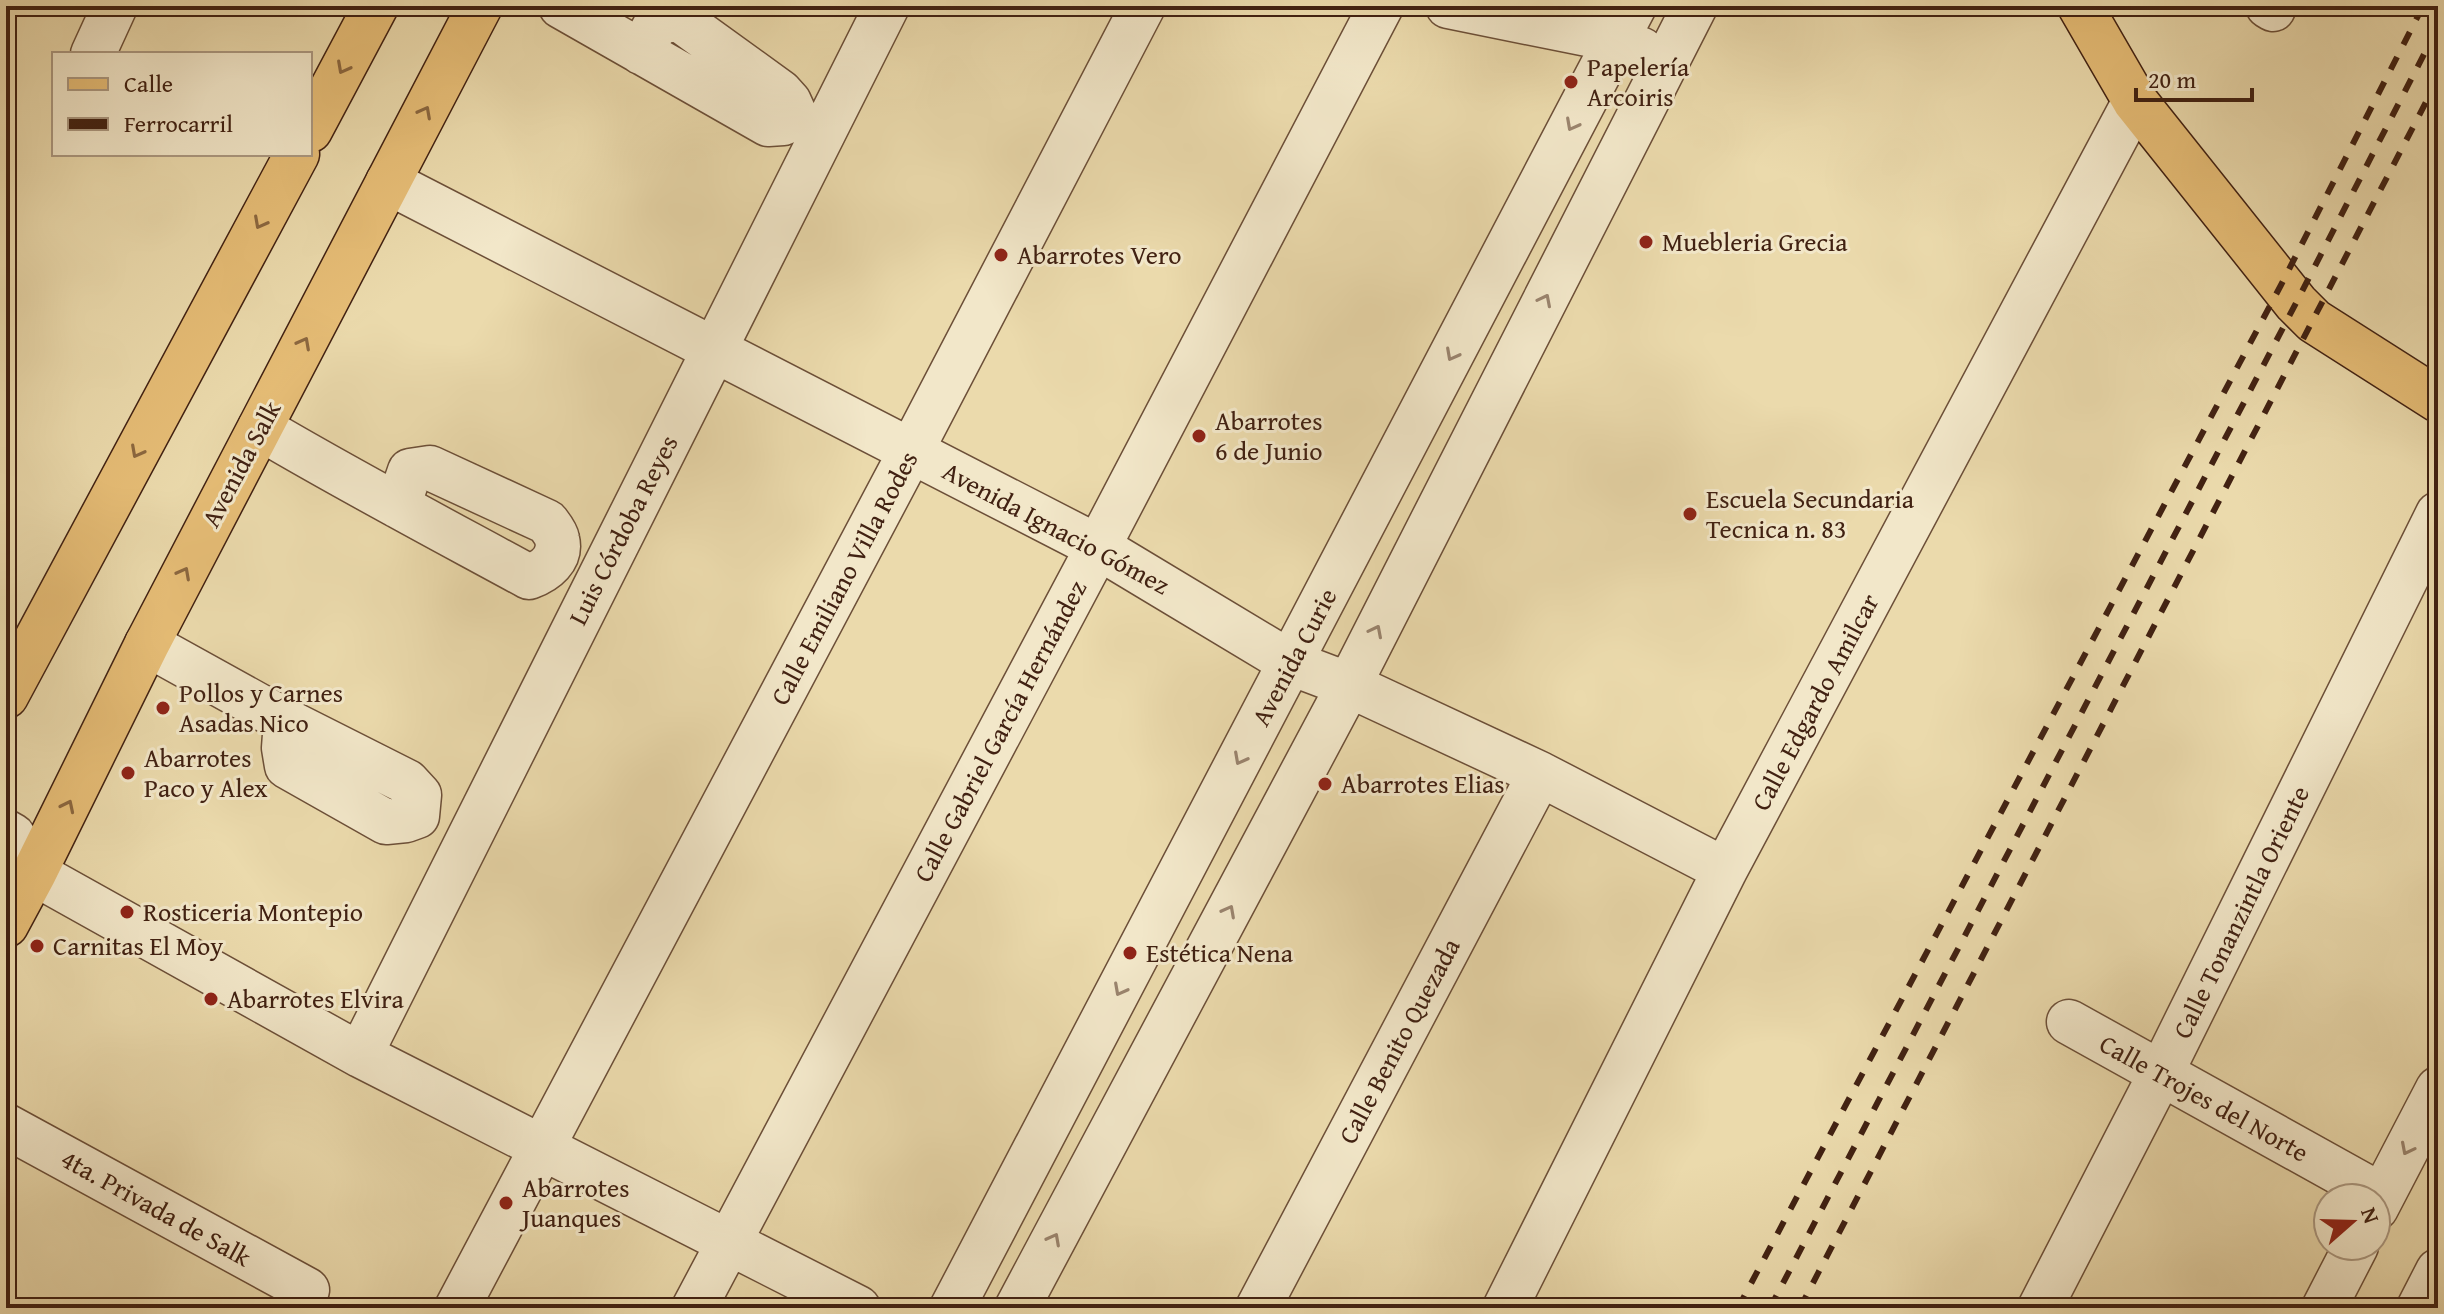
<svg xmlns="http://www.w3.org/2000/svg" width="2444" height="1314" viewBox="0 0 2444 1314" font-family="'Gentium Book Plus',serif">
	<rect width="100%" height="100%" fill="#ebdaac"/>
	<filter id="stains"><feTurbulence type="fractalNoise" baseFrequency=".0025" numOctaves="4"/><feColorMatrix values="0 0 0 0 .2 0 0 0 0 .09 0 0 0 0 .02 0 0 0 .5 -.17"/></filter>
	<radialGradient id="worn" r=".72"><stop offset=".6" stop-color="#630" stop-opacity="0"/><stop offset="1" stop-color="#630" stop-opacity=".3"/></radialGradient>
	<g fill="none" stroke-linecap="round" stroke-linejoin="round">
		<defs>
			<path id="minor" d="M561,6L768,124L783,123L794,113L789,102L780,92L679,19L657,22L641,52
				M1448,6L1617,40L1642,50
				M2268,6L2273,9
				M93,54L115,6
				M388,182L1098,547L1291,663L1349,685L1540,774L1725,870
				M260,428C348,480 439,528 529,577C545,571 562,559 557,539C556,533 550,526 547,522L430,468L410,471L398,506
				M147,644L286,721L407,782L419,795L417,816L406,820L386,822L287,766L284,748L286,721
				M6,832L13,836L34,873L360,1055L858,1308
				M2069,1022L2382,1196
				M360,1055L887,6
				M6,1126L307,1290
				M2376,1208L2438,1089
				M457,1308L911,451L1143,6
				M694,1308L1098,547L1381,6
				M952,1308L1634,6
				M1017,1308L1349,685L1695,6
				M1258,1308L1540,774
				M1505,1308L1725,870L2135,101
				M2040,1308L2160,1075L2438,514
				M2324,1308L2356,1246
				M2419,1308L2438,1271"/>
			<path id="major" d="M2080,6L2135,101L2296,303L2314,321L2438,400
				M310,130L376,6
				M6,696L297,154
				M6,925L34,873L147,644L480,6"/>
		</defs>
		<use href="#minor" stroke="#6c4f38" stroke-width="47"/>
		<use href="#major" stroke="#412112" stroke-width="47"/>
		<use href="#minor" stroke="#f2e7c9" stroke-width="44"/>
		<use href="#major" stroke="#e6bd76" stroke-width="44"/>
		<path stroke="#412112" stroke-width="6" stroke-dasharray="14 14" stroke-linecap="butt" d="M1738,1308L2281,285L2423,6
			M1770,1308L2296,303L2438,27
			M1800,1308L2438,79"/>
	</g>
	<defs><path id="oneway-chevron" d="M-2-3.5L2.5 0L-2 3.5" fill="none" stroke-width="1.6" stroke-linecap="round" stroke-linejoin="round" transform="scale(2)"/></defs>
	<g stroke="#8b673f">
		<use href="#oneway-chevron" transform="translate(343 68) rotate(118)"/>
		<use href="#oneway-chevron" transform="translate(425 112) rotate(-62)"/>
		<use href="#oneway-chevron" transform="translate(260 223) rotate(118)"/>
		<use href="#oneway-chevron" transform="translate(304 343) rotate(-62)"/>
		<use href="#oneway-chevron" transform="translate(137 452) rotate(118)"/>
		<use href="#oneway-chevron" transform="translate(184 573) rotate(-62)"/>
		<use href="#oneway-chevron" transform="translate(68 806) rotate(-64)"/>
	</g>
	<g stroke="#9a846e">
		<use href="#oneway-chevron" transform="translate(1572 125) rotate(118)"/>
		<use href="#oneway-chevron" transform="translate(1545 300) rotate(-63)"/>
		<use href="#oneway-chevron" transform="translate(1452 355) rotate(118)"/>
		<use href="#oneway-chevron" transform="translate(1376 631) rotate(-63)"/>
		<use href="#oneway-chevron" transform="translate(1240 759) rotate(118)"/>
		<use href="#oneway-chevron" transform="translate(1229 911) rotate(-62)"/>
		<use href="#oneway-chevron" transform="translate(1120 990) rotate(118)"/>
		<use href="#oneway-chevron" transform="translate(2407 1149) rotate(117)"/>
		<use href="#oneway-chevron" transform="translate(1054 1239) rotate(-62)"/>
	</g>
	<g fill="#8f2418" stroke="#f2e7c9" stroke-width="3">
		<circle cx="1571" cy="82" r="8"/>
		<circle cx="1646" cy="242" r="8"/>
		<circle cx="1001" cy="255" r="8"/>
		<circle cx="1199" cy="436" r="8"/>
		<circle cx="1690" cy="514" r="8"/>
		<circle cx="163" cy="708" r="8"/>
		<circle cx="128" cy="773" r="8"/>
		<circle cx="1325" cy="784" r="8"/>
		<circle cx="127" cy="912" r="8"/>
		<circle cx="37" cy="946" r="8"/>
		<circle cx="1130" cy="953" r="8"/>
		<circle cx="211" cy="999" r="8"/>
		<circle cx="506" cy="1203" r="8"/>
	</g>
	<g text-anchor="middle" stroke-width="6" stroke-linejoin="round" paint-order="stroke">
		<g font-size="26" fill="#412112" stroke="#f2e7c9" text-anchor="start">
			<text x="1587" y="76">Papelería<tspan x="1587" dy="30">Arcoiris</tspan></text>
			<text x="1662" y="251">Muebleria Grecia</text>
			<text x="1017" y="264">Abarrotes Vero</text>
			<text x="1215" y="430">Abarrotes<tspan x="1215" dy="30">6 de Junio</tspan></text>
			<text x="1706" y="508">Escuela Secundaria<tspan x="1706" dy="30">Tecnica n. 83</tspan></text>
			<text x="179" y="702">Pollos y Carnes<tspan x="179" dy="30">Asadas Nico</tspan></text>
			<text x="144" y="767">Abarrotes<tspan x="144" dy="30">Paco y Alex</tspan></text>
			<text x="1341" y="793">Abarrotes Elias</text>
			<text x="143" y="921">Rosticeria Montepio</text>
			<text x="53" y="955">Carnitas El Moy</text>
			<text x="1146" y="962">Estética Nena</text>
			<text x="227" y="1008">Abarrotes Elvira</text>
			<text x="522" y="1197">Abarrotes<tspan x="522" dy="30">Juanques</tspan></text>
		</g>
		<g font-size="26" fill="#412112" stroke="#f2e7c9">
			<text transform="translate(241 464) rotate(-62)" y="9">Avenida Salk</text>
			<text transform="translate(1056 528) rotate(28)" y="9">Avenida Ignacio Gómez</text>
			<text transform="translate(623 530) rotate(-63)" y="9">Luis Córdoba Reyes</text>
			<text transform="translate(844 578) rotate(-62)" y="9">Calle Emiliano Villa Rodes</text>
			<text transform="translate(1294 657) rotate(-62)" y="9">Avenida Curie</text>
			<text transform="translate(1815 702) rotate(-62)" y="9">Calle Edgardo Amilcar</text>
			<text transform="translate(1000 731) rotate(-62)" y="9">Calle Gabriel García Hernández</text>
			<text transform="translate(2241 912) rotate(-64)" y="9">Calle Tonanzintla Oriente</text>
			<text transform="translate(1399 1041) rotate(-62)" y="9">Calle Benito Quezada</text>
			<text transform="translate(2204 1098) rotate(29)" y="9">Calle Trojes del Norte</text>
			<text transform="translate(156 1208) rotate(29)" y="9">4ta. Privada de Salk</text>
		</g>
	</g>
	<rect width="2444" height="1314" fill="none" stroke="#ebdaac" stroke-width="32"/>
	<rect x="8" y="8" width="2428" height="1298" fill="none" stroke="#412112" stroke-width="4"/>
	<rect x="16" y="16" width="2412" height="1282" fill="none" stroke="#412112" stroke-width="2"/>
	<rect x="52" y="52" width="260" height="104" fill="#f2e7c9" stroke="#ab9880" stroke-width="2"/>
	<rect x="68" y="78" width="40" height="12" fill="#e6bd76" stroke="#ab9880" stroke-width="2"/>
	<text x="124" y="92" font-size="24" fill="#412112">Calle</text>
	<rect x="68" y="118" width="40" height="12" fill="#412112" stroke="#ab9880" stroke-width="2"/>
	<text x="124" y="132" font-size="24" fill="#412112">Ferrocarril</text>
	<g transform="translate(2352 1222) rotate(70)"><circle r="38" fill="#f2e7c9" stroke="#ab9880" stroke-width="2"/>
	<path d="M0-6L14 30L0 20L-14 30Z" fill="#8f2418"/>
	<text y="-12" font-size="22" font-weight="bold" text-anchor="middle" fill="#412112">N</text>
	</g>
	<path d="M2136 88v12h116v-12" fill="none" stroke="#412112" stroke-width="4"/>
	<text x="2148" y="88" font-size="24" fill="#412112" stroke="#f2e7c9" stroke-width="6" paint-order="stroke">20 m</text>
	<rect width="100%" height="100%" filter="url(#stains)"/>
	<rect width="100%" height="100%" fill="url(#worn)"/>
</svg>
